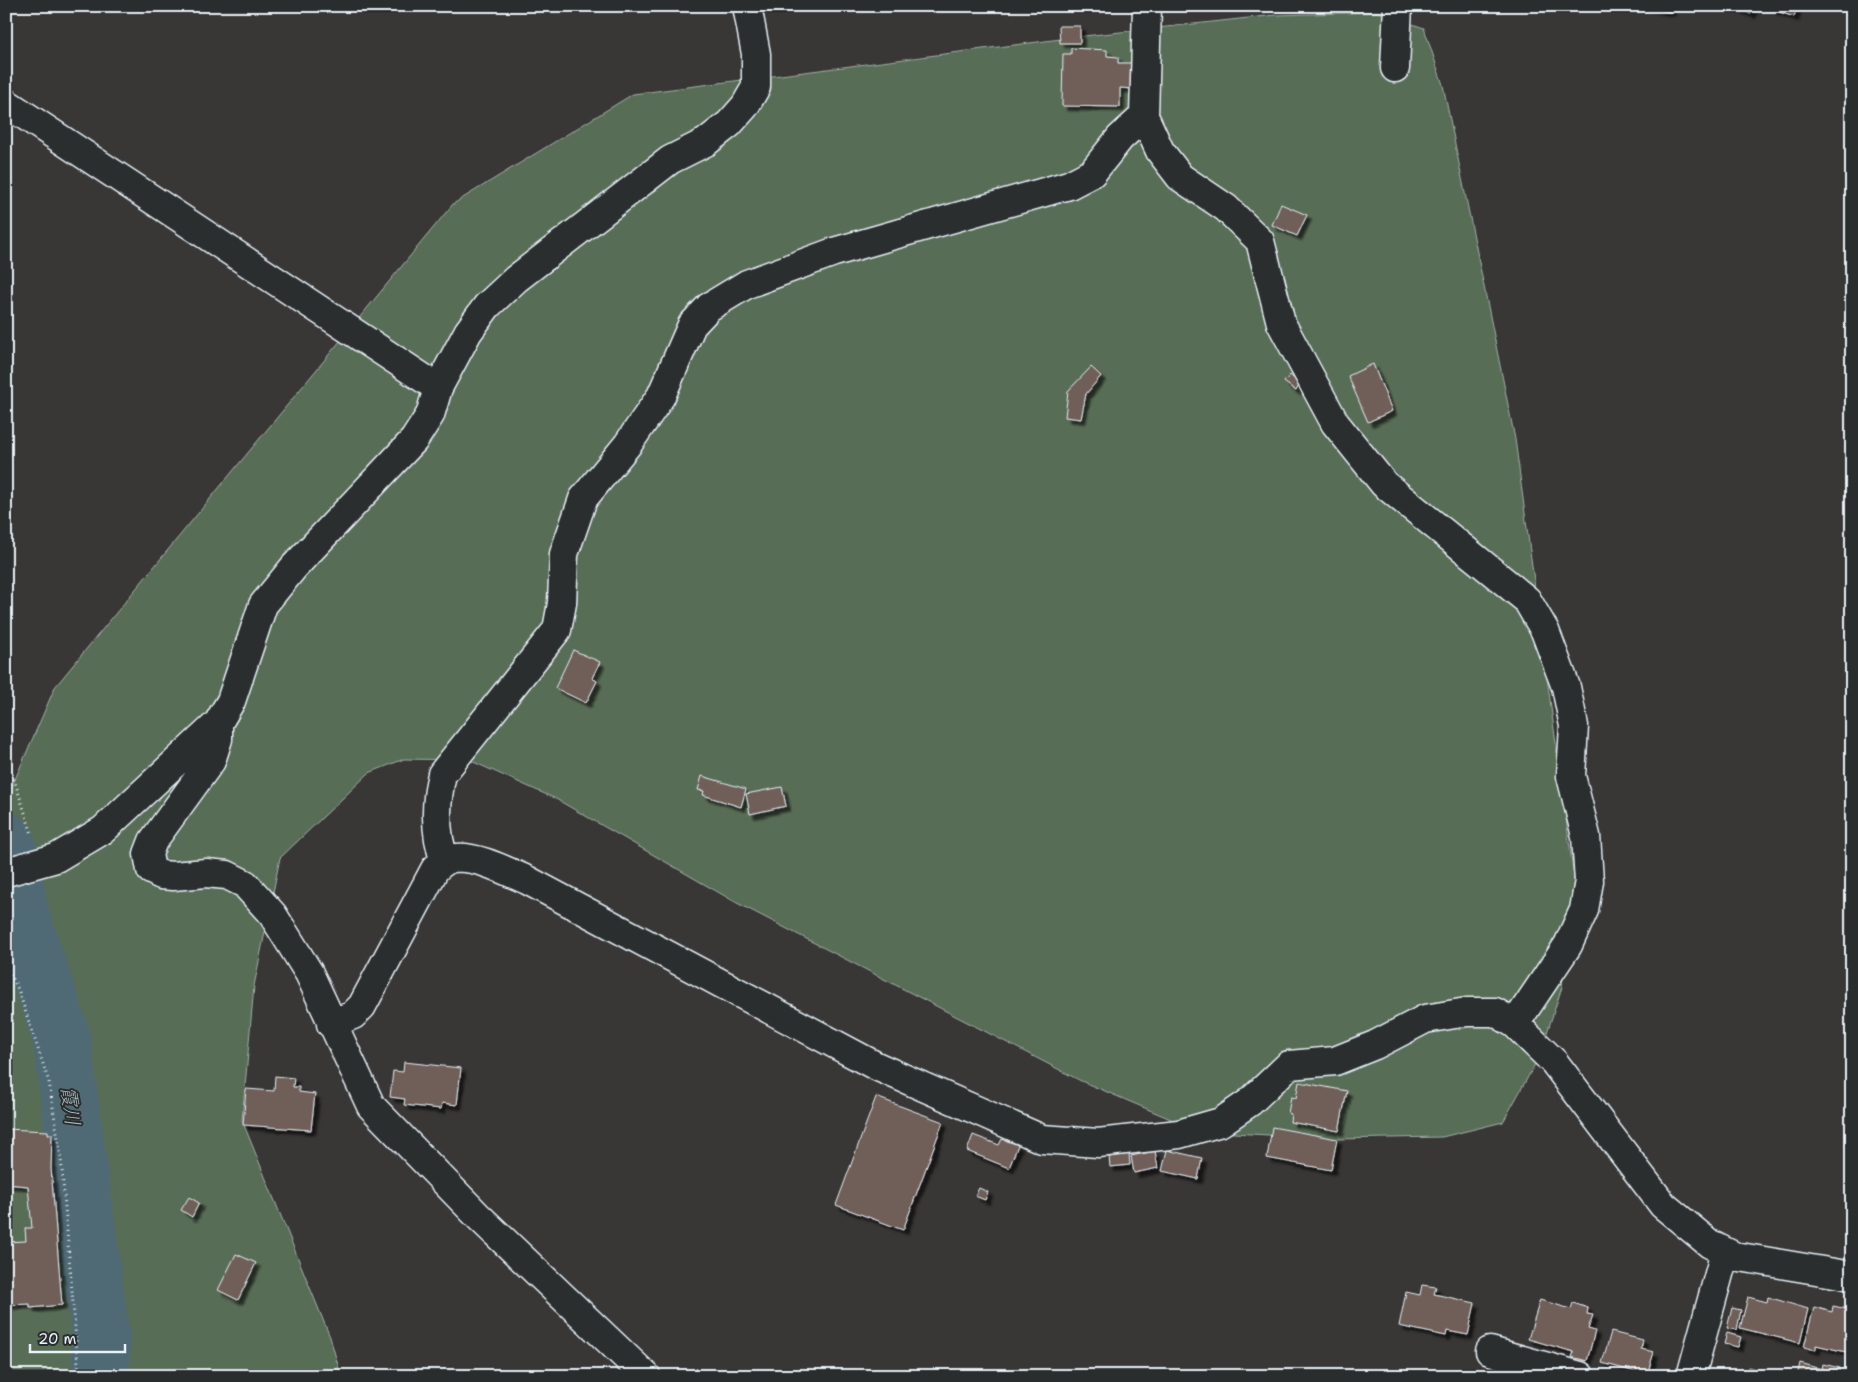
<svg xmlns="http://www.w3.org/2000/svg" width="1858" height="1382" viewBox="0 0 1858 1382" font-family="'Shantell Sans','Klee One',sans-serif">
	<defs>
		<filter id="shadow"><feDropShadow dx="4.5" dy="4.5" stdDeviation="1" flood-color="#0009"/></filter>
	</defs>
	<rect width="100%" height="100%" fill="#383736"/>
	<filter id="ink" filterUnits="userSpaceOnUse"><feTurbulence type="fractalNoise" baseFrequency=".02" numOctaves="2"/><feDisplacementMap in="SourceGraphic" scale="10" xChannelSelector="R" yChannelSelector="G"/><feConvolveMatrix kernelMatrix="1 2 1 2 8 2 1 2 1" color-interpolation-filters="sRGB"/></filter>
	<g filter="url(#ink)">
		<path fill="#596d57" stroke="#a0afa8" d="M1378,12L1424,28L1443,85L1515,439L1574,878L1562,987L1539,1057L1503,1122L1442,1137L1337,1139L1199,1131L1081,1081L737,903L556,799L469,760L404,759L369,773L280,858L254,986L242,1120L330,1337L341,1376H6V800L55,687L453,204L633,94L1084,36L1276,15Z"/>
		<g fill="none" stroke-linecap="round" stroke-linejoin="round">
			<path stroke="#4f6a74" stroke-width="58" d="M6,842L21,918L61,1035L101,1339V1376"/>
		</g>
		<path fill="#705f58" stroke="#e8f1f8" filter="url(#shadow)" d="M1641,6H1671L1670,12Z
			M1730,6H1754L1751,14Z
			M1772,6H1797L1794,17L1771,9Z
			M1059,26H1080V43H1060Z
			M1071,48L1107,50V56L1118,57V63H1136L1134,89L1120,88V107L1062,106L1063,54H1071Z
			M1281,204L1307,215L1297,236L1272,225Z
			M1373,364L1392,411L1368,422L1348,376Z
			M1091,367L1101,376L1086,394L1081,419L1065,417L1068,391Z
			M1290,375L1300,384L1296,391L1284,382Z
			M573,650L600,662L592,678L597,681L586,703L555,688Z
			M702,776L746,789L741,807L703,795L704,791L698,790Z
			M782,787L786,806L750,814L746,794Z
			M404,1062L461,1068L457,1105L442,1103L441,1109L404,1105L405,1099L390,1097L393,1071L403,1072Z
			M275,1076L294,1078L293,1087H299V1092L315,1094L311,1130L243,1125L246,1089L274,1091Z
			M1299,1082L1347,1091L1339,1131L1290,1122L1291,1114L1288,1113L1291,1097L1296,1098Z
			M876,1097L943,1122L903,1230L836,1205Z
			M1272,1127L1337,1139L1331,1170L1267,1158Z
			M6,1129L48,1131V1134H52L51,1168L62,1305L30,1308V1304L6,1305V1242L26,1241L25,1228H32L28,1186L6,1184Z
			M973,1135L999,1145L1002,1139L1018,1145L1009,1168L967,1151Z
			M1167,1150L1202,1158L1198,1179L1162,1171Z
			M1155,1151L1158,1168L1134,1173L1131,1156Z
			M1129,1154L1130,1165L1110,1167L1109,1157Z
			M979,1188L988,1192L985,1200L975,1196Z
			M189,1197L199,1203L192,1217L181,1210Z
			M236,1254L256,1263L238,1300L218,1290Z
			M1422,1285L1436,1287L1434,1294L1475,1303L1468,1335L1447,1331L1446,1336L1399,1326L1406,1292L1420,1295Z
			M1748,1297L1767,1302L1768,1297L1808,1309L1800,1343L1740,1328Z
			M1540,1300L1571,1309L1573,1303L1588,1308L1587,1314L1593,1315L1588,1329L1595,1331L1587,1361L1572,1357L1574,1352L1528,1339Z
			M1833,1306L1852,1310V1327L1846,1352L1816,1345V1350L1804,1347L1814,1307L1832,1312Z
			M1732,1308L1741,1310L1737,1330L1727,1328Z
			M1611,1332L1643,1340L1641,1349L1654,1352L1647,1375L1602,1363Z
			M1727,1333L1741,1337L1738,1347L1724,1344Z
			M1800,1363L1822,1369L1823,1364L1840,1368L1838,1376H1797Z
			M1748,1367L1784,1376H1746Z"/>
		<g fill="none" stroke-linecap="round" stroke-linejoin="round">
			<defs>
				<path id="street" d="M1147,6L1144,116L1160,151L1180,177L1226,208L1260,241L1281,323L1335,423L1384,484L1527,600L1545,631L1566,687L1574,726L1571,776L1586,836L1589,881L1584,910L1568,945L1515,1024
					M1395,68L1398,6
					M6,103L438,388
					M218,723V739L211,761L153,841L148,854L151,870L161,875L173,876L206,873L227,875L245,884L273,915L309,973L371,1106L479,1217L646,1376
					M445,861C434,832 435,804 442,774L557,630L562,603L564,554L583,499L628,444L661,396L692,325L709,307L747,284L834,252L1069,185L1092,173L1120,138L1144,116
					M6,872L56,858L103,830L218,723L231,701L263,605L294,567L414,440L430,415L438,388L468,332L487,306L516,279L670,160L706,142L729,124L745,106L756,87V54L747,6
					M331,1024L353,1015L362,1006L435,869C441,864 447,858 455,858C476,855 508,872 527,880L876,1066L1042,1139L1098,1143L1179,1134L1221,1122L1250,1102L1289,1065L1335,1061L1375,1045L1425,1019L1467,1012H1495L1515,1024L1554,1062L1663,1205L1710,1244L1734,1256L1852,1276
					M1490,1351L1580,1376
					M1691,1376L1725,1252"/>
			</defs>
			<use href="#street" stroke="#e8f1f8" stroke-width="31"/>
			<path stroke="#e8f1f8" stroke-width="3" stroke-dasharray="1 4" stroke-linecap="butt" d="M6,755L32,834
				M6,965L18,989L49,1082L61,1158L79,1376"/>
			<use href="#street" stroke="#2a2d2e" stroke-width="28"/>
		</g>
	</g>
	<g text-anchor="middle" stroke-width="4" stroke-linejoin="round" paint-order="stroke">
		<g font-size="20" font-style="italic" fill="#abbbc3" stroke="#2a2d2e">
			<text transform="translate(71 1106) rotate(83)" y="7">霞川</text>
		</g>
	</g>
	<rect width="1858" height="1382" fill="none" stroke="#2a2d2e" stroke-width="25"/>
	<rect x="12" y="12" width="1833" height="1357" fill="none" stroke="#e8f1f8" stroke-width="2" filter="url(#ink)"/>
	<path d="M30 1344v8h95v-8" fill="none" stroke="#e8f1f8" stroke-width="2.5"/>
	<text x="38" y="1344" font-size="15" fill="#e8f1f8" stroke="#2a2d2e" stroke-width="4" paint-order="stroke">20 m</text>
</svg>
